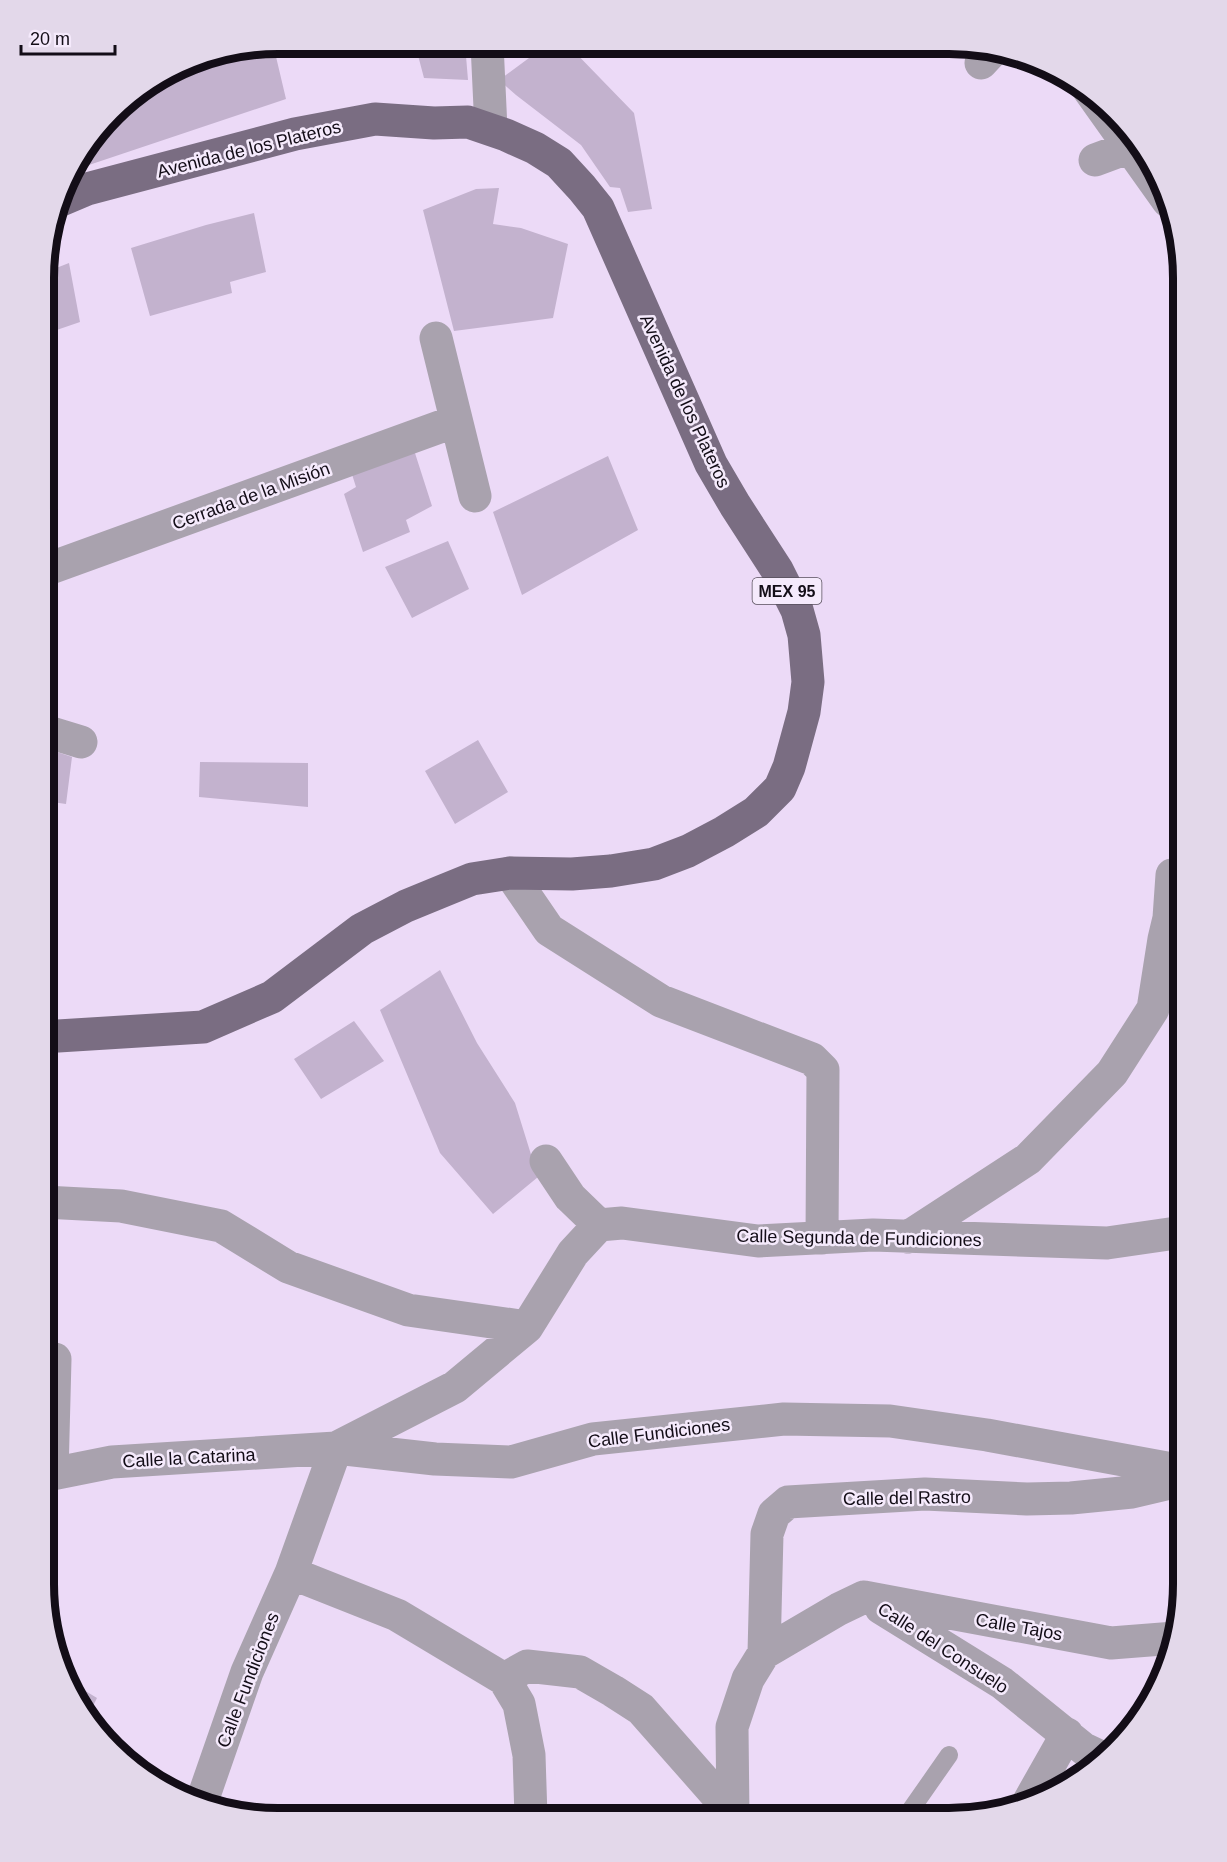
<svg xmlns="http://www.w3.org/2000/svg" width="1227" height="1862" viewBox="0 0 1227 1862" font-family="Arial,sans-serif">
	<rect width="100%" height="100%" fill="#ecdaf7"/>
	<path fill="#c3b2ce" d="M273,44L286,99L71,171L75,161L124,101L202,56Z
		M415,44H465L468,80L424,78Z
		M548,44H567L634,113L652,209L628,212L620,188L610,187L581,145L516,95L499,80Z
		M499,188L493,224L521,228L568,244L553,318L454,331L423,210L476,189Z
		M254,213L266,272L230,282L232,293L150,316L131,248L206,225Z
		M69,263L80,322L45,334L46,272Z
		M414,450L432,506L406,520L410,532L363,552L344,494L356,487L350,468Z
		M608,456L638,530L522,595L493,512Z
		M448,541L469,589L412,618L385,567Z
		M478,740L508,792L455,824L425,771Z
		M45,748L72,757L66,804L45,801Z
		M200,762L308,763V807L199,797Z
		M440,970L477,1043L515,1103L538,1177L493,1214L440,1153L380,1010Z
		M354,1021L384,1061L321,1099L294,1059Z
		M64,1678L97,1698L87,1718L73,1694Z"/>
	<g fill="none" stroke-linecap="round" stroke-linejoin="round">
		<path stroke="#a9a2ae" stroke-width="18" d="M905,1818L949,1755"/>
		<path stroke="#a9a2ae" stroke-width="33" d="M487,44L491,129
			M981,63L994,49
			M1089,90L1168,201
			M1095,160L1130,147
			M436,338L475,496
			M45,570L456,421
			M45,731L81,742
			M510,873L549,930L661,1001L812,1059L823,1070L822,1238
			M546,1161L570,1197L599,1225
			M44,1202L121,1206L221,1226L288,1267L408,1310L527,1327
			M908,1237L1028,1159L1112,1073L1153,1009L1164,939L1169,918L1172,875
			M336,1448L455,1387L527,1327L573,1253L599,1225L622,1223L758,1241L873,1235L1107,1243L1183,1232
			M52,1474L55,1359
			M44,1478L52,1474L112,1462L336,1448L435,1459L511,1462L593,1439L784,1419L890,1421L987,1435L1183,1471
			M291,1573L397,1615L504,1679L519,1704L529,1755L531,1817
			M864,1597L1111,1643L1175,1638
			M881,1608L1002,1683L1084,1749L1103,1758
			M764,1653L767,1534L774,1514L788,1502L925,1494L1027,1499L1071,1498L1132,1492L1183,1480
			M504,1679L527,1666L580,1672L613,1691L641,1709L737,1818
			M1028,1803L1067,1734
			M201,1804L247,1672L291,1573L336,1448
			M733,1818L732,1727L748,1679L764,1653L839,1609L864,1597"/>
		<path stroke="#7a6d82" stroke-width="33" d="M44,1034L58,1036L203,1027L272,997L362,929L406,906L445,890L472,879L510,873L572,874L611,871L654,864L688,851L724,832L756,812L780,788L789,767L804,712L808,682L804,635L797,610L777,570L735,505L711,464L598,208L582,188L559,163L535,148L506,135L468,122L434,123L375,119L295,134L87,189L61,200"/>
	</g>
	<g text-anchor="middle" stroke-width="5" stroke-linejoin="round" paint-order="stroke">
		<rect fill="#f5eafc" stroke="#574f5c" stroke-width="1.5" x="752.5" y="578" width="69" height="26" rx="4.5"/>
		<g font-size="16" font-weight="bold" fill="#130d17">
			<text x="787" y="597">MEX 95</text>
		</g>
		<g font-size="18" fill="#130d17" stroke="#f5eafc">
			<text transform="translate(249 149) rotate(-14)" y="6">Avenida de los Plateros</text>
			<text transform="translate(685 401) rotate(65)" y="6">Avenida de los Plateros</text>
			<text transform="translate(251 496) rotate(-20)" y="6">Cerrada de la Misión</text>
			<text transform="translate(859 1238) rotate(1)" y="6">Calle Segunda de Fundiciones</text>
			<text transform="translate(659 1433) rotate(-7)" y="6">Calle Fundiciones</text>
			<text transform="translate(189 1458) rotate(-3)" y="6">Calle la Catarina</text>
			<text transform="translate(907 1498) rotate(-1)" y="6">Calle del Rastro</text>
			<text transform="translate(1019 1627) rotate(10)" y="6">Calle Tajos</text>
			<text transform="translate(943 1648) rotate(33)" y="6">Calle del Consuelo</text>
			<text transform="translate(248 1680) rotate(-69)" y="6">Calle Fundiciones</text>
		</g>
	</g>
	<path d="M0 0H1227V1862H0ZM278 54H949A224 224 0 0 1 1173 278V1584A224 224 0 0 1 949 1808H278A224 224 0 0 1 54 1584V278A224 224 0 0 1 278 54Z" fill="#e3d8ea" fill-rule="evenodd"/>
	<path fill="none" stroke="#130d17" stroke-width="8" d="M278 54H949A224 224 0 0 1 1173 278V1584A224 224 0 0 1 949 1808H278A224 224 0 0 1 54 1584V278A224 224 0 0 1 278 54Z"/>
	<path d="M21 45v9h94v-9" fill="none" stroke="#130d17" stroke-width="3"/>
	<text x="30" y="45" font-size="18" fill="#130d17" stroke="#f5eafc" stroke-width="4.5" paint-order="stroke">20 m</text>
</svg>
